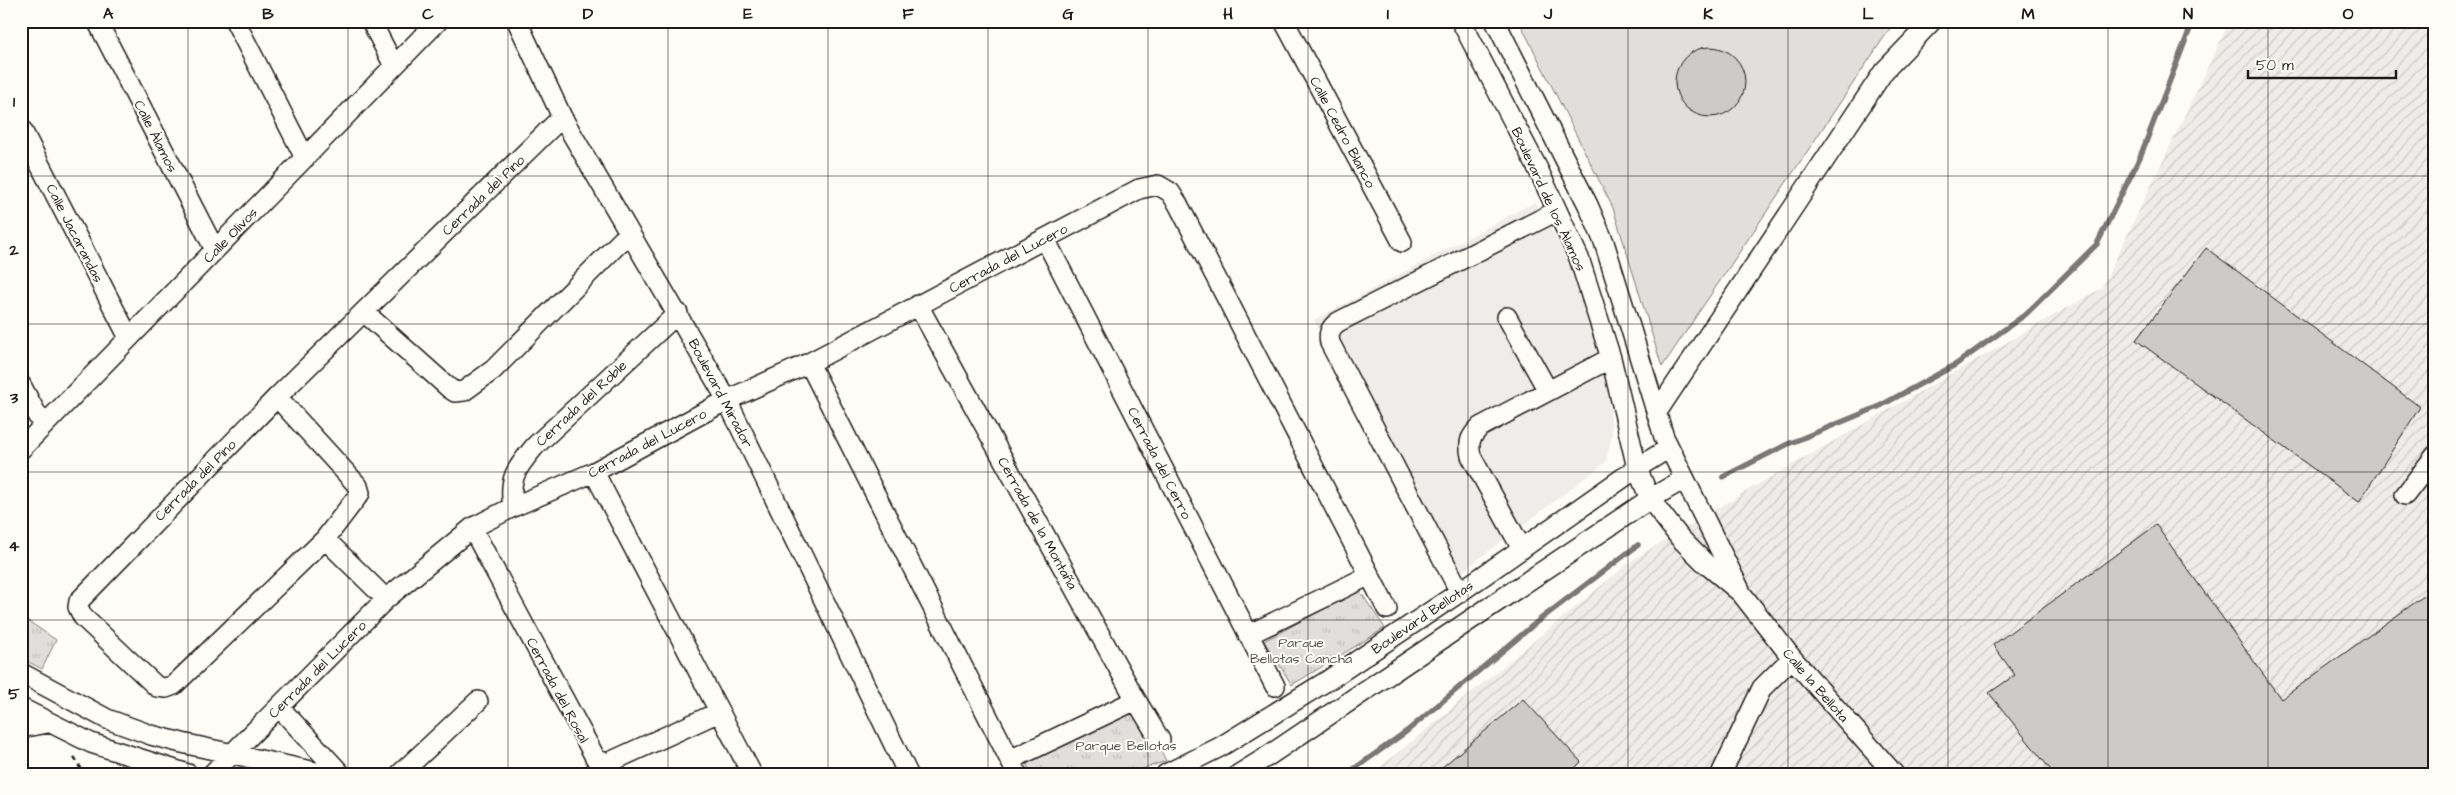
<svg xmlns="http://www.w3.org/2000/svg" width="2456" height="795" viewBox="0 0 2456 795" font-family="'Architects Daughter',sans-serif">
	<defs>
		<pattern id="industrial-furrows" width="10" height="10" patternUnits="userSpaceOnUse" patternTransform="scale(1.25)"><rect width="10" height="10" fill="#eeede9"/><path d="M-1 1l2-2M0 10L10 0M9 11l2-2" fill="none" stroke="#cccbc7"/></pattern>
		<pattern id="park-tufts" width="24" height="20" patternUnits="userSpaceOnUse" patternTransform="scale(1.25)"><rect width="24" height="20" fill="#e0dfdb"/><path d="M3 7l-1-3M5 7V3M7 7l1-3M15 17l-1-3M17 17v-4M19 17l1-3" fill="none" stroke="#c0bfbb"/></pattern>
	</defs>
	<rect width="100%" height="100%" fill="#fdfcf7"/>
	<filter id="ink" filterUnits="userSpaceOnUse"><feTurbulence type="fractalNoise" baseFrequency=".02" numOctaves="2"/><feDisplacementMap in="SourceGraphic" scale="10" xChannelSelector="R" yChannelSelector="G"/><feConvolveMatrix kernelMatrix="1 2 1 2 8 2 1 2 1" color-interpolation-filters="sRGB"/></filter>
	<g filter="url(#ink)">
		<path fill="#eeede9" d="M1535,202L1574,268L1608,386L1612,434L1606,462L1448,582L1314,320Z"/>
		<path fill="url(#industrial-furrows)" d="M2230,21H2435V774H1372L1634,559L1755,486L2102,288Z"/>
		<path fill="#e0dfdb" stroke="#7e7e7c" d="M1519,21H1895L1662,367L1613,208Z"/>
		<path fill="url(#park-tufts)" stroke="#7e7e7c" d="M1359,590L1385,628L1292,685L1264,641Z
			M21,616L56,640L42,669L21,658Z
			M1140,707L1166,761L1127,774H1031L1026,763Z"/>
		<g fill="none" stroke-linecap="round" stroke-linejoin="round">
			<path stroke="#797876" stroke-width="5.5" d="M1723,477L1788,444L1878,407L1955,365L2026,314L2097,244L2140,157L2193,21
				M1347,774L1407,731L1538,621L1638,545"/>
		</g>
		<path fill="#cccbc8" stroke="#1c1c1c" d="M1675 82a35 35 0 1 1 70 0a35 35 0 1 1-70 0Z
			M2206,248L2420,407L2359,502L2136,340Z
			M2156,525L2281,699L2435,588V774H2054L1989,693L2015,675L1993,645Z
			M1523,699L1581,762L1569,774H1434Z"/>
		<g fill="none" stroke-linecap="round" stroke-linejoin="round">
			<defs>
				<path id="minor" d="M97,21L215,250
					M235,21L305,158
					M371,21L394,66
					M517,21L562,117L727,400L908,774
					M1284,21L1402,242
					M1461,21L1538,169L1579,258L1611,358L1637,468L1650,499L1680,538L1705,563L1741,593L1792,658L1894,774
					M1495,21L1588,205L1604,242L1664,437L1740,590
					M21,128L129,338
					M1045,239L1275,686
					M918,305L1136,700L1160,740
					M364,312L449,388L455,392L464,391L493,370L629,233
					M1507,317L1548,391
					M809,363L1017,774
					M21,385L43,426
					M277,397L358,486L360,493L325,539L174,685L166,688L157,687L83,617L78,607L79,601L277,397L562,117
					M1657,412L1884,71L1932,21
					M21,449L438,21
					M594,472L752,774
					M2405,495L2435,456
					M513,507C508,477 517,468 535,446L678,313
					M472,528L596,759L603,762H610L719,712
					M325,539L386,599
					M1522,549L1471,456C1468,442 1470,437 1480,427L1611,358
					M1460,592L1330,343C1328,333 1330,328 1338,322L1557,211
					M1248,635L1368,576
					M21,673L107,719L151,735L182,743L325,774
					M279,707L341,774
					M21,708L91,743L188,774
					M21,728L48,723
					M1010,760L1136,700
					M212,774L386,599L472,528L513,507L594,472L727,400L809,363L1139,189L1158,185L1170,192L1178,204L1387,609
					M400,774L478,701
					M1166,774L1220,747L1330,679L1460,592L1637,468L1669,448
					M1239,774L1265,758L1650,499L1684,479
					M1721,774L1762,688L1792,658"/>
			</defs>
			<use href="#minor" stroke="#1c1c1c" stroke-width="22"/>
			<path stroke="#1c1c1c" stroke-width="3" stroke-dasharray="5 4" stroke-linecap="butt" d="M74,757L84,774"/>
			<use href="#minor" stroke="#fdfcf7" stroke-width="19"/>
		</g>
	</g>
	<path fill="none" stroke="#1c1c1c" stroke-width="1" stroke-opacity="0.55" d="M188,21V774M348,21V774M508,21V774M668,21V774M828,21V774M988,21V774M1148,21V774M1308,21V774M1468,21V774M1628,21V774M1788,21V774M1948,21V774M2108,21V774M2268,21V774M21,176H2435M21,324H2435M21,472H2435M21,620H2435"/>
	<g text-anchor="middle" stroke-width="4" stroke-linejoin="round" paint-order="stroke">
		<g font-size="14" fill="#1c1c1c" stroke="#fdfcf7">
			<text transform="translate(1343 132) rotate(62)" y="5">Calle Cedro Blanco</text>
			<text transform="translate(156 136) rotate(63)" y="5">Calle Álamos</text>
			<text transform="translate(483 195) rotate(-44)" y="5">Cerrada del Pino</text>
			<text transform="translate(1549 199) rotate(65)" y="5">Boulevard de los Álamos</text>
			<text transform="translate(75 233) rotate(63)" y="5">Calle Jacarandas</text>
			<text transform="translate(230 235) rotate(-46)" y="5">Calle Olivos</text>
			<text transform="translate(1008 258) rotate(-28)" y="5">Cerrada del Lucero</text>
			<text transform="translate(721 393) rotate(62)" y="5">Boulevard Mirador</text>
			<text transform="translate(581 403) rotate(-43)" y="5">Cerrada del Roble</text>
			<text transform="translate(647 443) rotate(-28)" y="5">Cerrada del Lucero</text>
			<text transform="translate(1160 463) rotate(63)" y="5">Cerrada del Cerro</text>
			<text transform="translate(195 480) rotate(-45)" y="5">Cerrada del Pino</text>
			<text transform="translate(1038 523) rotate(61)" y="5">Cerrada de la Montaña</text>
			<text transform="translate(1422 617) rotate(-34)" y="5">Boulevard Bellotas</text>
			<text transform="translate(317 669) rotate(-45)" y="5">Cerrada del Lucero</text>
			<text transform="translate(1816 685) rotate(49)" y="5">Calle la Bellota</text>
			<text transform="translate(558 690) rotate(62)" y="5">Cerrada del Rosal</text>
		</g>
		<g font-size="14" fill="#575655" stroke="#fdfcf7">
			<text x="1301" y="647">Parque<tspan x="1301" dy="16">Bellotas Cancha</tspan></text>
			<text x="1126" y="750">Parque Bellotas</text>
		</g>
	</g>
	<rect width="2456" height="795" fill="none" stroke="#fdfcf7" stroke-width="55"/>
	<path d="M2248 70v8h148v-8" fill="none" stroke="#1c1c1c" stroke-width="2.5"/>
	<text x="2256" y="70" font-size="15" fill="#1c1c1c" stroke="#fdfcf7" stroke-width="4" paint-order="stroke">50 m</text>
	<rect x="28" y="28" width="2400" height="740" fill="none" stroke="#1c1c1c" stroke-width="2"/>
	<g font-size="16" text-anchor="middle" font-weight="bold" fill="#1c1c1c">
		<text x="108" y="19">A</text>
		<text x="268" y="19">B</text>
		<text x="428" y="19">C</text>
		<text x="588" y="19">D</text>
		<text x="748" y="19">E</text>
		<text x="908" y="19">F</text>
		<text x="1068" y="19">G</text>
		<text x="1228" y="19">H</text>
		<text x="1388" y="19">I</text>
		<text x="1548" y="19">J</text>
		<text x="1708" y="19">K</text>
		<text x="1868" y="19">L</text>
		<text x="2028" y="19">M</text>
		<text x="2188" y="19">N</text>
		<text x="2348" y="19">O</text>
		<text x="14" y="107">1</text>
		<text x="14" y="255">2</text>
		<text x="14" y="403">3</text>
		<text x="14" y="551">4</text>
		<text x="14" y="699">5</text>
	</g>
</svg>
